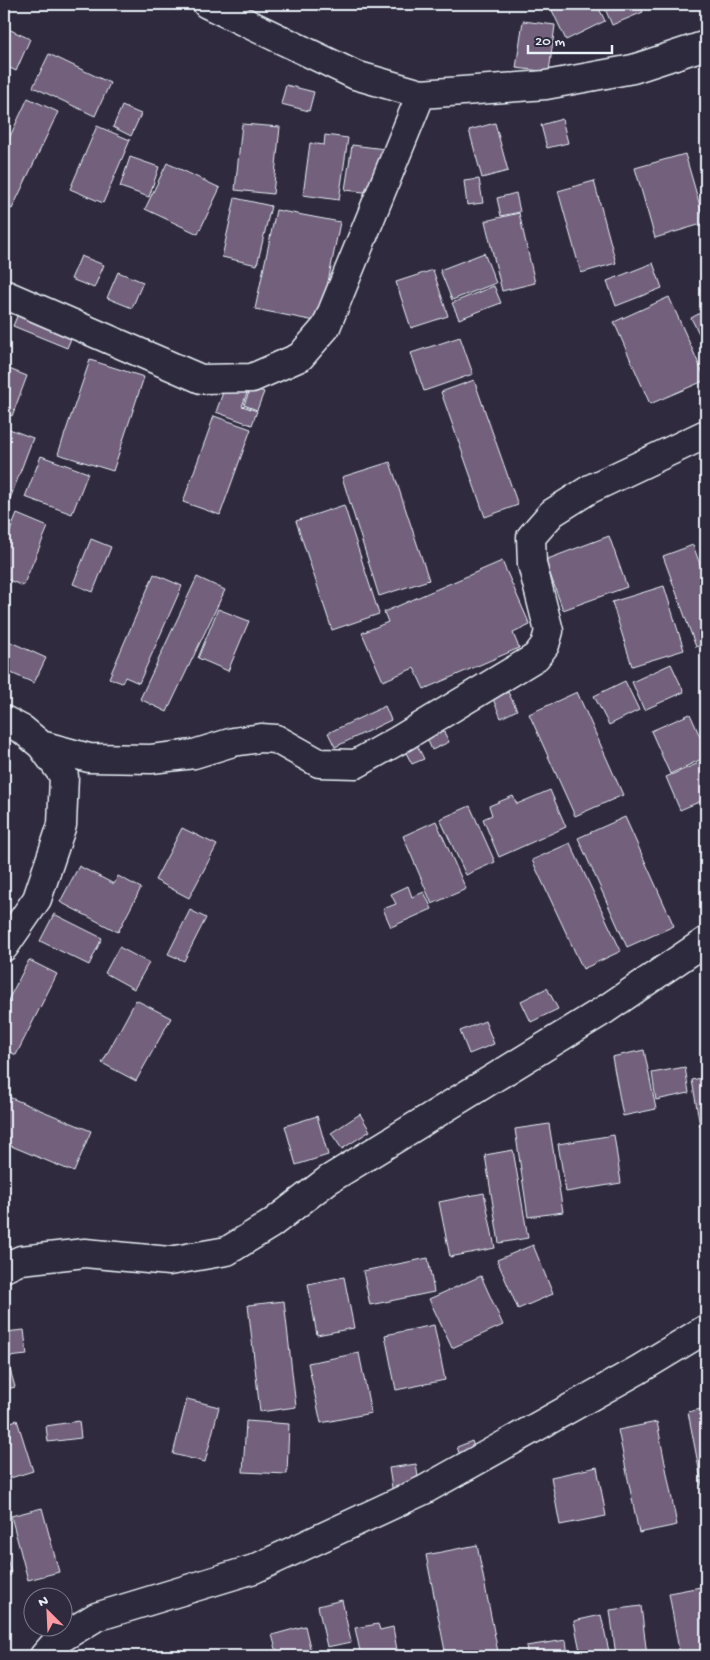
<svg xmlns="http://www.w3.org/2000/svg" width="710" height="1660" viewBox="0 0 710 1660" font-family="'Gochi Hand',sans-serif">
	<rect width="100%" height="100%" fill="#2f2a3d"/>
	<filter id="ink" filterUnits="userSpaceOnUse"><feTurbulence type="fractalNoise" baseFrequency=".02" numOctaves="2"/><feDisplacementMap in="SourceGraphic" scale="10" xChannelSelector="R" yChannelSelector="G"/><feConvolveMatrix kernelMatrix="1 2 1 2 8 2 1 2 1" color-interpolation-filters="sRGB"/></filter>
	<g filter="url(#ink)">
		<path fill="#72617c" stroke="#e8f1f8" d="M549,4H597L605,21L566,40Z
			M603,4H639L643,12L612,25Z
			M523,21L555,25L549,72L516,68Z
			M4,27L30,39L16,71L4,65Z
			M49,54L110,83L95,116L33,87Z
			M286,85L314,92L309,111L281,104Z
			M28,98L58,112L12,209L4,205V149Z
			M122,106L141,114L131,136L113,127Z
			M562,119L568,143L547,148L541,125Z
			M495,123L508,171L482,178L469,130Z
			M242,124L280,127L273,194L235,190Z
			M97,126L130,140L103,203L70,189Z
			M325,135L348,138L339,200L303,195L310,143L324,145Z
			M352,145L385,149L373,193L345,190Z
			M685,154L705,223L655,238L635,168Z
			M130,157L159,167L149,197L120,187Z
			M167,163L220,188L198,234L145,209Z
			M479,179L483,203L467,205L464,181Z
			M594,181L616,263L581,273L558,191Z
			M516,193L520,212L501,216L497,198Z
			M235,198L271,206L257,265L222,257Z
			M276,210L340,222L320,322L255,309Z
			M519,213L535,283L502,291L485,221Z
			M484,253L496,283L452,300L440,270Z
			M81,256L104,265L94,288L71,279Z
			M653,263L662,288L616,306L607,281Z
			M433,270L448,316L411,328L396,282Z
			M118,272L143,282L132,308L107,298Z
			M494,286L501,303L459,319L452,303Z
			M669,297L706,380L650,404L614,322Z
			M22,304L76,327L67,348L13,326Z
			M706,310V347L691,318Z
			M4,327L8,329L4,340Z
			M460,337L473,374L424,391L411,353Z
			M90,360L144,377L113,471L58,454Z
			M4,367L27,376L12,416L4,412Z
			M474,380L518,505L485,517L441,392Z
			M226,384L248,391L242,406L257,411L252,425L216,412Z
			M251,387L264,392L257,410L244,405Z
			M214,416L251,429L220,515L183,502Z
			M4,427L33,438L10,499L4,496Z
			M41,456L88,473L72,514L25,497Z
			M390,462L429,580L379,596L342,477Z
			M4,499L8,500L4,514Z
			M344,505L379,614L332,630L296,521Z
			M17,514L48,527L23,586L4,578V546Z
			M609,536L627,587L563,610L545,560Z
			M91,539L111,547L93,592L73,584Z
			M693,545L706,581V643L696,647L663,556Z
			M502,561L530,625L513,633L519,648L424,689L414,668L383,681L362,633L388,622L384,612Z
			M154,574L182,586L139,683L125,677L122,683L109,678Z
			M197,577L225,590L167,712L140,699Z
			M664,586L684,650L632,666L612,602Z
			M218,609L249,621L228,671L198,658Z
			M4,639L46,658L34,683L4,670Z
			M671,664L684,692L644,710L632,682Z
			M625,681L639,710L609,725L594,696Z
			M508,692L517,710L501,718L493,699Z
			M577,692L623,795L575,816L529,714Z
			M385,706L391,720L335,747L328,733Z
			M690,714L706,750V757L670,774L651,731Z
			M442,728L449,742L432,750L426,736Z
			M416,743L424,759L412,764L404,749Z
			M706,760V799L680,810L666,777Z
			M550,790L566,827L499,857L483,819L492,815L489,806L513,796L517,804Z
			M470,806L495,862L466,875L440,819Z
			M625,817L674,926L627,947L578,838Z
			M436,821L466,889L432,904L403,836Z
			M182,828L217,845L189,898L155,880Z
			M570,843L621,951L583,969L532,860Z
			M79,866L114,884L118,876L141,888L118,932L60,902Z
			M408,886L412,897L424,892L432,909L391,927L383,909L396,904L391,894Z
			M190,910L206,918L184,961L168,954Z
			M54,914L102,938L89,965L40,941Z
			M119,947L149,963L134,989L105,973Z
			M29,960L57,974L16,1055L4,1049V1008Z
			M547,988L558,1009L531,1022L521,1001Z
			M136,1000L171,1018L136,1081L102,1063Z
			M485,1021L494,1044L469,1054L460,1031Z
			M644,1050L656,1109L623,1116L612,1057Z
			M685,1067L689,1093L656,1100L652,1073Z
			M706,1077V1125L700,1126L692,1080Z
			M4,1095L91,1131L74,1172L4,1143Z
			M360,1114L370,1131L342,1149L331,1133Z
			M317,1116L328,1155L296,1165L285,1126Z
			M549,1124L563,1212L528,1217L515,1129Z
			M614,1135L621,1183L566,1192L558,1144Z
			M513,1150L528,1238L499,1243L485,1155Z
			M484,1193L495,1248L450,1257L439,1202Z
			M533,1245L553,1294L518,1309L497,1260Z
			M428,1258L434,1292L370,1305L363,1271Z
			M481,1276L503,1325L452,1348L429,1299Z
			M344,1277L354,1328L317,1335L308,1284Z
			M284,1301L296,1407L260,1412L248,1305Z
			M434,1325L445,1380L396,1390L385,1335Z
			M24,1330L27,1355L8,1357L5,1332Z
			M4,1348L15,1387L4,1390Z
			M359,1353L371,1413L321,1423L308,1363Z
			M187,1399L219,1407L205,1462L173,1454Z
			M706,1408V1505L688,1412Z
			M17,1420L33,1471L4,1480V1424Z
			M79,1421L81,1438L48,1442L46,1426Z
			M246,1421L289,1424L287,1474L243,1472Z
			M657,1422L677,1525L639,1533L618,1430Z
			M472,1441L478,1458L463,1464L457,1447Z
			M416,1464L420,1489L393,1494L389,1468Z
			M597,1467L606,1516L560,1525L551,1477Z
			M42,1508L59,1572L28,1580L11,1516Z
			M4,1544L11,1575L4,1577Z
			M477,1545L498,1652L475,1656H446L426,1555Z
			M706,1586V1656H680L669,1593Z
			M342,1600L351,1642L327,1647L318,1606Z
			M641,1606L647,1656H616L610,1610Z
			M601,1615L610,1656H581L574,1621Z
			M378,1624L380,1630L393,1627L398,1656H361L355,1628Z
			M305,1626L312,1656H278L272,1635Z
			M566,1640L568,1656H528L526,1646Z"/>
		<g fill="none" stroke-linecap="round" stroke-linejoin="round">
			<defs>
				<path id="minor" d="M207,4L355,75L421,94L546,85L633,69L706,45
					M4,294L201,379L252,378L300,357L326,327L421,94
					M4,720L23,730L41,745L64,776L62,825L37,899L4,947
					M41,745L89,758L151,759L194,754L233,742L261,738L276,739L319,763L356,764L397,741L536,657L545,645L549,631L532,564L531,537L552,513L590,489L706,434
					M4,1268L21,1260L85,1253L169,1261L227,1251L271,1224L328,1180L606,1009L706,941
					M44,1656L58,1640L96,1617L254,1569L424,1490L638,1370L706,1329"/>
			</defs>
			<use href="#minor" stroke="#e8f1f8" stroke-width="31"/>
			<use href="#minor" stroke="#2f2a3d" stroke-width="28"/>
		</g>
	</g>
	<rect width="710" height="1660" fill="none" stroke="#2f2a3d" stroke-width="20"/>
	<rect x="10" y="10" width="690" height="1640" fill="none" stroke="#e8f1f8" stroke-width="2" filter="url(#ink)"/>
	<g transform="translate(48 1612) rotate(336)"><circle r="24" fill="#2f2a3d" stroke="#797a88"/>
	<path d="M0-4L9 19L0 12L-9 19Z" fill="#ff9aa2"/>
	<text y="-8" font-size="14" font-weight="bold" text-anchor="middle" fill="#e8f1f8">N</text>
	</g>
	<path d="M528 45v8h84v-8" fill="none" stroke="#e8f1f8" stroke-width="2.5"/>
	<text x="535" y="45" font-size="15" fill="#e8f1f8" stroke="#2f2a3d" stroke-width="4" paint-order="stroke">20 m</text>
</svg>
